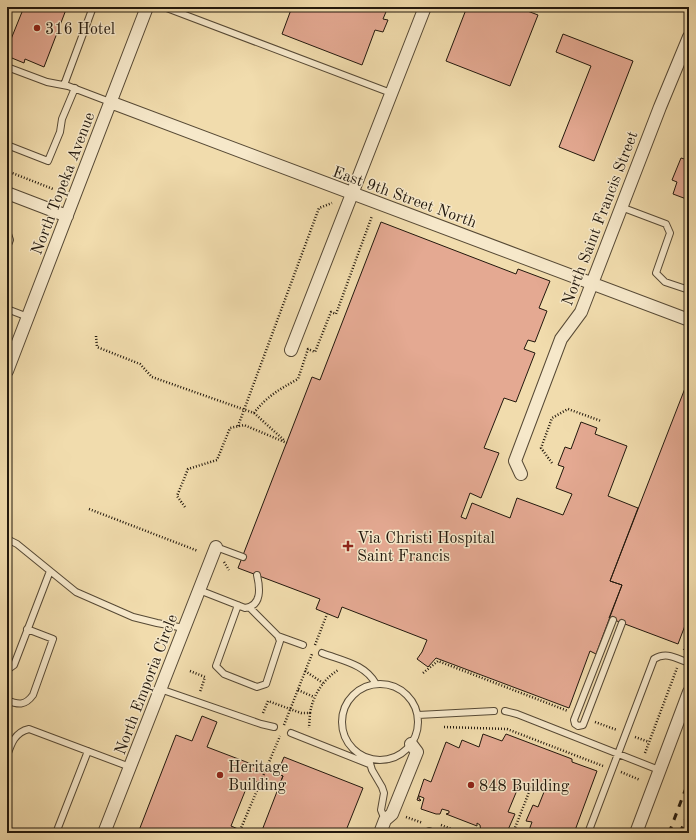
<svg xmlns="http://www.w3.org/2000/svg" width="696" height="840" viewBox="0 0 696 840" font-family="'Old Standard TT',serif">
	<rect width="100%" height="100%" fill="#f1dcad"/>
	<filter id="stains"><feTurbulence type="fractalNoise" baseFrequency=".005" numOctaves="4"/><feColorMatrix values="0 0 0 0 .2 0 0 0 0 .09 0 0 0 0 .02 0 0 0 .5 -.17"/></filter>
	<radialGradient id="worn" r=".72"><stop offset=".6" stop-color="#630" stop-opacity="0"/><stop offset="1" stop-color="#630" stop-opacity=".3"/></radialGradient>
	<path fill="#e4a992" stroke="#22180d" d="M24,7H67L44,67L25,59L24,63L7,56V49Z
		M292,7H388L383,19L388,20L383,32L375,30L362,65L282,34Z
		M467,7H517L538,15L510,86L446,61Z
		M563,34L633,61L594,161L559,147L591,66L556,52Z
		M681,158L688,160L689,158V200L673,194L677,182L672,180Z
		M381,222L516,274L518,269L550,281L539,308L547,311L535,342L528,340L524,349L535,353L516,402L504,398L484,448L499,453L481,498L470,493L461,517L466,519L472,503L510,518L517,498L563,515L572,494L556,488L564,467L558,465L565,447L571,449L581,422L597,428L595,434L627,446L608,496L638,508L610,581L622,585L596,654L590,651L569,708L436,658L428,667L417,659L422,652L427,640L342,607L338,618L316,609L320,599L238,568L312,377L320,380Z
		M689,378V615L678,644L609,618L622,585L610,581Z
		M202,716L217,722L207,747L283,776L277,790L250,779L231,826L238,829L237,833H138L176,735L192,741Z
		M483,734L502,741L506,734L572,759V762L597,771L574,833H528L532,822L526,821L533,805L538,807L544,792L520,783L508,812L515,814L507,832L503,829L500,833H484L481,832L480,825L477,823V826L446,814L449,813V811L442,809L440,814H436L421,809L424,798L419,796V799L421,800L420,801L417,800L424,779L431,782L446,742L459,748L462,740L479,747Z
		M284,757L363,788L345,833H261L283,776L277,774Z"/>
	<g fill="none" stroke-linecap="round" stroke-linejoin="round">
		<defs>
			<path id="service" d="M164,7L391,93
				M7,67L47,82L68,86L110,102
				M64,85L93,7
				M7,145L48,161L60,132L62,119L75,88
				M621,207L666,224L670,233L656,273L665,282L689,290
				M7,231L10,240L7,247
				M7,309L28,317
				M7,539L17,544L76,592L133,617L157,623L184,628
				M216,547L243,557
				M199,590L245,608C262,606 260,588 257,575
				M238,605L216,666L224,674L257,687L266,684L280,641L278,636L250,608
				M613,620L574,720L575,724L578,726L583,725L622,623
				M278,636L303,645
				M322,653C343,661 365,664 376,684
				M7,670L14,665L50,571
				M342 722a38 38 0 1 1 76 0a38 38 0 1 1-76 0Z
				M160,689L261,724L274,727
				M7,700C18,705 25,706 33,695L53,639L27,629
				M505,711L517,714L659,770
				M418,715L494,711
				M291,733L369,764
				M7,756C11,744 15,732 29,729L130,767
				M369,760L372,770L382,787L384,793L381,810L385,820
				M56,833L88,751
				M425,833L429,831L434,833
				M588,833L654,659C667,651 677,659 689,663"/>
			<path id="minor" d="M110,102L689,320
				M7,193L67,216
				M291,350L425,7
				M7,371L147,7
				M521,474L515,461L561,339L581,312L660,107L689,37
				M104,833L216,547
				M380,833L385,820L392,814L417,752L411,744
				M636,833L689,692"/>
		</defs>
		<use href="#service" stroke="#564935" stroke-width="8"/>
		<use href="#minor" stroke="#564935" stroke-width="14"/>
		<path stroke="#22180d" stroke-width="2.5" stroke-dasharray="1 2" stroke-linecap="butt" d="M7,171L53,189
			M372,184L379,188
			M96,336L97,347L140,364L152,377L254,413C267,396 280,389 298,379L308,349L315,352L331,312L336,314L372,216
			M254,413L285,441
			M238,426L319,208L332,203
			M552,463L541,448L552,418L568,409L601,421
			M185,507L177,496L188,469L217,460L230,428L244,425L287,443
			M89,509L198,551
			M224,562L229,570
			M315,645L327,614
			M684,650L689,636
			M190,671L205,677L200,692
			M305,671L323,683
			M423,673L438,661L568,711
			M298,690L314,697
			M263,713L268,701L301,713H310L309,728
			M310,713C313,695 323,680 338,670
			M595,722L617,730
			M284,725L312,654
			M444,727L507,729L603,766
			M635,737L649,742
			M645,753L677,668
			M621,772L640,780
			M406,817L423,823
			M441,825L462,833
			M239,833L280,736
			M513,833L531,787"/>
		<use href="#service" stroke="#f6e8ca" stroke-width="6"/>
		<use href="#minor" stroke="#f6e8ca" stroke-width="12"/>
		<path stroke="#22180d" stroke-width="3" stroke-dasharray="7 7" stroke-linecap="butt" d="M669,833L689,780
			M680,833L689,810"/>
	</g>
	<g fill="#8f2418" stroke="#f6e8ca" stroke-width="1.5">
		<circle cx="37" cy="28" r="4"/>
		<path d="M346 540h4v4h4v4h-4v4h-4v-4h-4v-4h4z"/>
		<circle cx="220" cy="775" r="4"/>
		<circle cx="471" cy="785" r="4"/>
	</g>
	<g text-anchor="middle" stroke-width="3" stroke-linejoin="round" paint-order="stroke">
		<g font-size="16" fill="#22180d" stroke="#f6e8ca" text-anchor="start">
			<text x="45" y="34">316 Hotel</text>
			<text x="357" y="543">Via Christi Hospital<tspan x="357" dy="18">Saint Francis</tspan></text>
			<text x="228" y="772">Heritage<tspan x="228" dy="18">Building</tspan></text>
			<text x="479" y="791">848 Building</text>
		</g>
		<g font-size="16" fill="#22180d" stroke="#f6e8ca">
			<text transform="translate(62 183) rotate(-69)" y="6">North Topeka Avenue</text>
			<text transform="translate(405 196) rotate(20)" y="6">East 9th Street North</text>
			<text transform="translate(599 218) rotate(-69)" y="6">North Saint Francis Street</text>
			<text transform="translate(145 684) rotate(-69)" y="6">North Emporia Circle</text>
		</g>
	</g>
	<rect width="696" height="840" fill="none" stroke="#f1dcad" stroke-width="24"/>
	<rect x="8" y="8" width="680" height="824" fill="none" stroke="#22180d" stroke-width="2"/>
	<rect x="12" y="12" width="672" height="816" fill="none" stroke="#22180d"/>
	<rect width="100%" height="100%" filter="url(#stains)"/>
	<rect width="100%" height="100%" fill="url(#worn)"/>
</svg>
